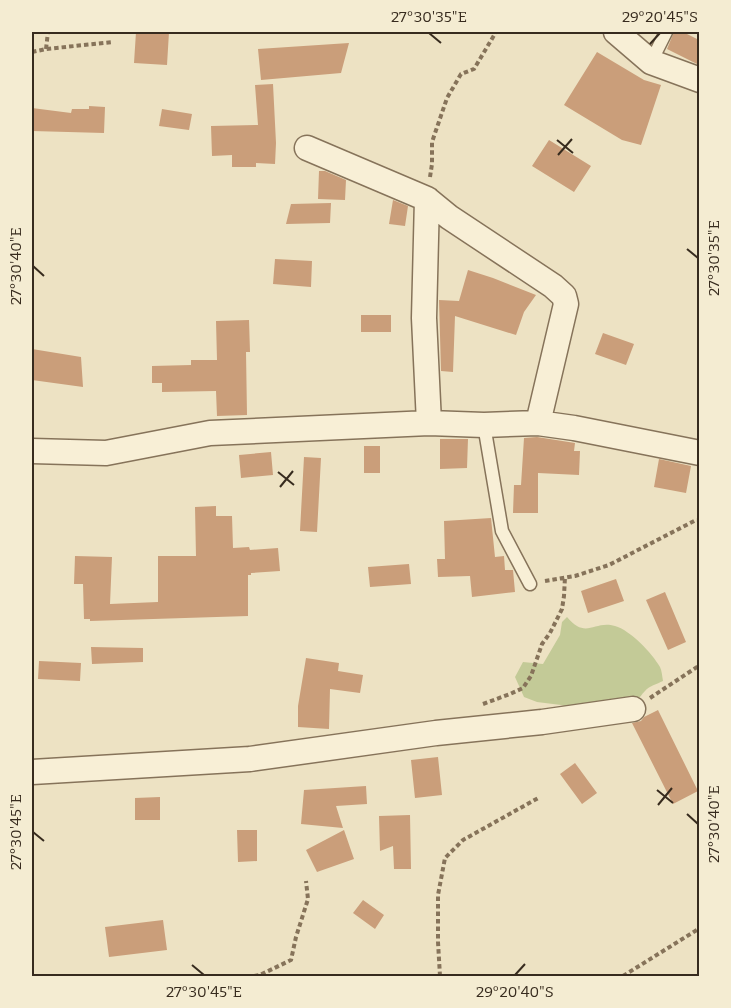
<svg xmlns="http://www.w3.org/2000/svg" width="731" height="1008" viewBox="0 0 731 1008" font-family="Bitter,serif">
	<rect width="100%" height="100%" fill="#ede2c3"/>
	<path fill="#c3ca97" d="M567,617C586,640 594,620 615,626C630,630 652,653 660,667C662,671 662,676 663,681C657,684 649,686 645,691C641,695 640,698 635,701L570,708L561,705L537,702L524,697L515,677L523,662L543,664L560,635L562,622Z"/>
	<path fill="#ca9e7a" d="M136,32H169L167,65L134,63Z
		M674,32H683L699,40V65L667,49Z
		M349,43L341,73L261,80L258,49Z
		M597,52L644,80L661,85L641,145L622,140L564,105Z
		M273,84L276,143L275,164L256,163V167H232V155L212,156L211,126L258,125L255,85Z
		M89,106L105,107L104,133L32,131V108L71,113L72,109H89Z
		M162,109L192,114L189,130L159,126Z
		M549,140L591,166L574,192L532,166Z
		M319,171H325L346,180L345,200L318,199Z
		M393,200L408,206L405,226L389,224Z
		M331,203L330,223L286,224L291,204Z
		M275,259L312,261L311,287L273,284Z
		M468,270L493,278L536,295L524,312L516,335L455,316L453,372L441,371L439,300L459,301Z
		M361,315H391V332H361Z
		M249,320L250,352H246L247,415L217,416L216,391L162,392V383H152V366L191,365V360H217L216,321Z
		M603,333L634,344L626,365L595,354Z
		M32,349L81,357L83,387L32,380Z
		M537,437L575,443L574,451H580L579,475L538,473V513H513L514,485H521L524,438Z
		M440,439H468L467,468L440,469Z
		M364,446H380V473H364Z
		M271,452L273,475L241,478L239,455Z
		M304,457L321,458L317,532L300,531Z
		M659,459L691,466L686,493L654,487Z
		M216,506V516H232L233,548L249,547L250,550L278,548L280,571L251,573V575H248V616L90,621V619H84L83,584H74L75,556L112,557L110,604L158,602V556H196L195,507Z
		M491,518L495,557L504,556L505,570H513L515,592L472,597L470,576L438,577L437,559H445L444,521Z
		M409,564L411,584L370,587L368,567Z
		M616,579L624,601L588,613L581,591Z
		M665,592L686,642L668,650L646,600Z
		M91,647L143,648V662L92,664Z
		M306,658L339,663L338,671L363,675L360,693L330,689L329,729L298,727V706Z
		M39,661L81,663L80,681L38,679Z
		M658,710L698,791L673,804L632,723L641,721L644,717Z
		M438,757L442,795L415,798L411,760Z
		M575,763L597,793L582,804L560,774Z
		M366,786L367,804L336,806L343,828L301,824L304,790Z
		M160,797V820H135V798Z
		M410,815L411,869H394L393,846L380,851L379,816Z
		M237,830H257V861L238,862Z
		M344,830L354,859L317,872L306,850Z
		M363,900L384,915L375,929L353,913Z
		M163,920L167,950L109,957L105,927Z"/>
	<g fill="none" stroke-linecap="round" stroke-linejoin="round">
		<defs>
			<path id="lane" d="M651,62L666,32
				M484,425L502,531L530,584"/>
			<path id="street" d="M616,32L651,62L700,80
				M307,148L427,199L424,318L429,423
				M427,199L449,217L553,286L564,296L566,304L538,423
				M32,451L106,453L210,433L429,423L484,425L538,423L574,428L700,453
				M32,772L250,759L436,733L542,722L633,709"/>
		</defs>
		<use href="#lane" stroke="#86735a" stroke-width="15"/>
		<use href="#street" stroke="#86735a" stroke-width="27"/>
		<path stroke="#86735a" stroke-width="4" stroke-dasharray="4.5 3" stroke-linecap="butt" d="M46,49L48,32
			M32,52L46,49L113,42
			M430,177L432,164V142L447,98L461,74L474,69L496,32
			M545,581L575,576L609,565L696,520H700
			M650,698L700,665
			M483,704L510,694L523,688L531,676L542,644L550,633L562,609L564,596L565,577
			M254,976L260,975L291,960L296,937L308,899L306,881
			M440,976L438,942V895L445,858L463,840L540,797
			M623,976L700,928"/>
		<use href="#lane" stroke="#f8efd6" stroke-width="12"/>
		<use href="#street" stroke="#f8efd6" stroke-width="24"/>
	</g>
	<path fill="none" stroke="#372b1e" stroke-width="2" d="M429,33L441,43M650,44L660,33M557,140L573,153M558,155L572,139M687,249L698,258M33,266L44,276M278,472L294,485M280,487L293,471M657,790L673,803M658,805L672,788M687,814L698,824M33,832L44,841M192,965L204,975M515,975L525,964"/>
	<rect width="731" height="1008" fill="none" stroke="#f4ecd2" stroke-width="66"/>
	<rect x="33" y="33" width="665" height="942" fill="none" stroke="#372b1e" stroke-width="2"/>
	<g font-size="15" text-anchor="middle" fill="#372b1e">
		<text x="429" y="22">27°30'35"E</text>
		<text x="660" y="22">29°20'45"S</text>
		<text transform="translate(714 258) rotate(-90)" y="5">27°30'35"E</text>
		<text transform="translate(16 266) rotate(-90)" y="5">27°30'40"E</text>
		<text transform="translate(714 824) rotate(-90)" y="5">27°30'40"E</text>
		<text transform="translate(16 832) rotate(-90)" y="5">27°30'45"E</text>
		<text x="204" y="997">27°30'45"E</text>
		<text x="515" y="997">29°20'40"S</text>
	</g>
</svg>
